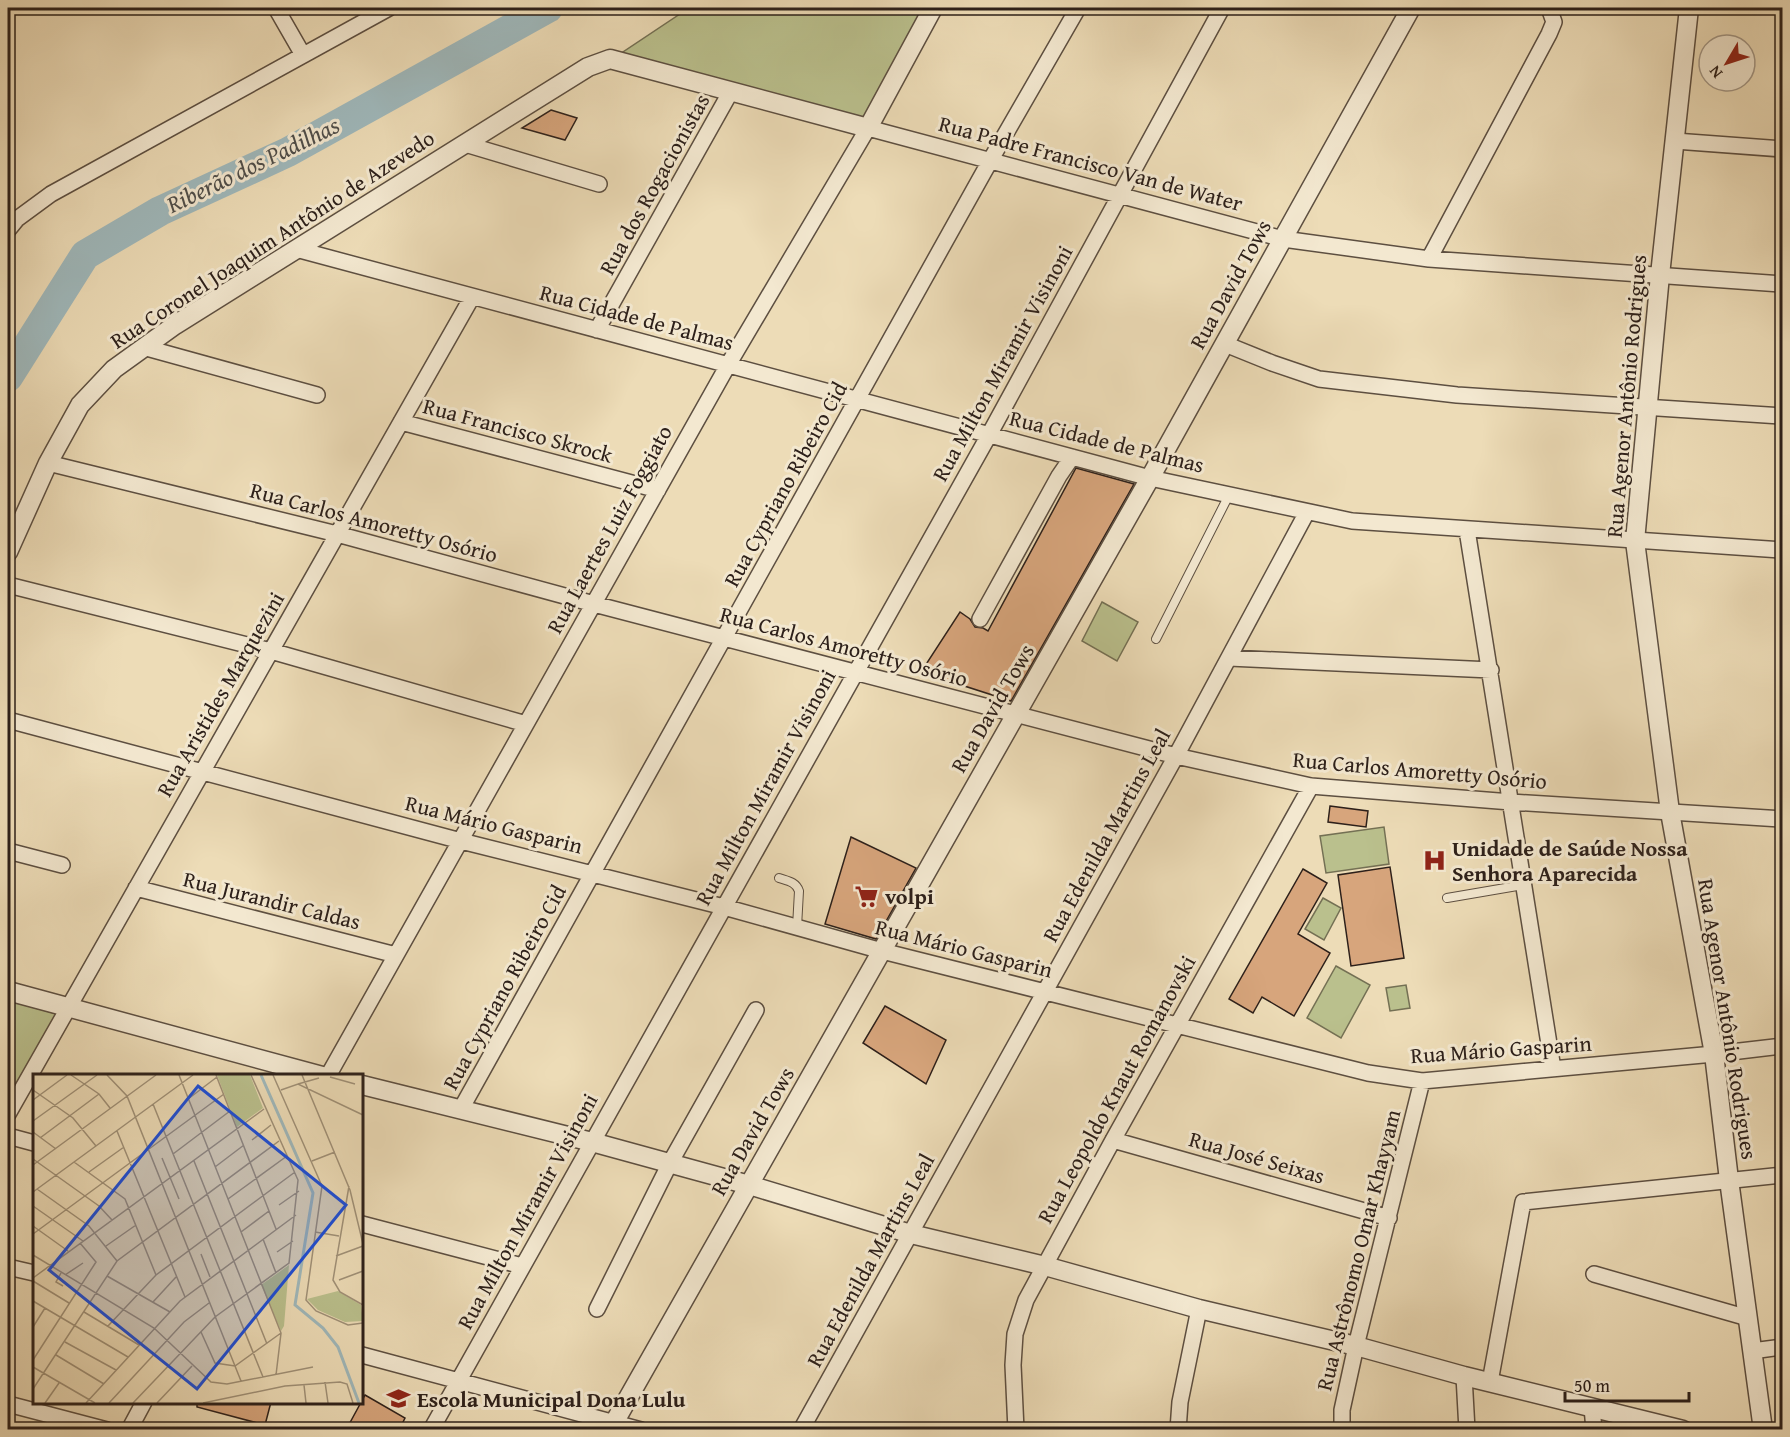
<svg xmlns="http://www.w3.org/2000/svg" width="1790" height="1437" viewBox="0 0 1790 1437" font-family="'Gentium Book Plus',serif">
	<rect width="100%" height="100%" fill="#eddcb7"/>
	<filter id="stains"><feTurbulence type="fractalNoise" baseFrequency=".00333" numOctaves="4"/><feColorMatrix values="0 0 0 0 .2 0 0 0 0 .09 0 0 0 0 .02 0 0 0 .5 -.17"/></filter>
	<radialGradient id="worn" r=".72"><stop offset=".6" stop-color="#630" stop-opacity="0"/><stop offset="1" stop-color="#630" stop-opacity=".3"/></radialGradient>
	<path fill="#bac08d" stroke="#747054" stroke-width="1.5" d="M689,8H929L870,121L620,54Z
		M1102,602L1138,622L1117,661L1082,641Z
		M1384,827L1389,864L1326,873L1320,836Z
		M1323,898L1341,908L1324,940L1305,929Z
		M1336,966L1370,985L1341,1038L1307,1018Z
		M1406,985L1410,1008L1390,1011L1386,988Z
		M8,1000L57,1014L8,1102Z"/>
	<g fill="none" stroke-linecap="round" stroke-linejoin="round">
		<path stroke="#9fb8bb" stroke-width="30" d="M8,377L85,255L160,211L288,152L548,8"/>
	</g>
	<path fill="#d7a57c" stroke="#2d201a" stroke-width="1.5" d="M551,110L577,118L565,140L522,128Z
		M1076,468L1134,484L1011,701L921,672L960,612L970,619L975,627L983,628L988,631Z
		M1330,806L1368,811L1366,827L1328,822Z
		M851,837L916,868L876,939L825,924Z
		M1390,867L1404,958L1351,966L1338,875Z
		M1303,869L1327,883L1298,934L1330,953L1294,1016L1262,997L1253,1013L1229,999Z
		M885,1006L946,1040L926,1084L863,1043Z
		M365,1395L405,1418L399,1430H346Z
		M197,1402H271L265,1425L197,1407Z"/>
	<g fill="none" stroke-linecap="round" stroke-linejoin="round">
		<defs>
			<path id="service" d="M1156,639L1229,495
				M779,878C788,881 796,882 799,891L797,927
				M1447,898L1523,885"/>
			<path id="minor" d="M276,8L303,55
				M1675,141L1782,149
				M465,144L599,184
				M8,230L17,219L51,194L389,8
				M296,249L1150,478L1352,521L1782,550
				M1429,259L1549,34L1554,22L1549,8
				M597,330L731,91
				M1225,344L1272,363L1319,379L1457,395L1782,416
				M143,347L317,395
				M401,422L658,490
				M48,463L337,534L594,604L1176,756L1311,786L1511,802L1782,819
				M1467,530L1553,1069
				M8,585L271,651L526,724
				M980,619L1059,476L1072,457
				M1229,658L1491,670
				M8,720L461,841L724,907L882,951L1368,1073L1422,1081L1714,1054L1782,1046
				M8,851L62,865
				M136,888L396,955
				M328,1076L728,365L868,128L1283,239L1429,259L1782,284
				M461,1109L990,161L1078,8
				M8,1114L472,297
				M8,1136L34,1143
				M1113,1140L1389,1218
				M362,1224L522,1266
				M8,1267L34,1273
				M1594,1274L1748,1318
				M597,1309L670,1163L756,1010
				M1752,1351L1782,1347
				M362,1355L641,1430
				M1464,1376L1467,1430
				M1490,1382L1523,1202L1782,1175
				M8,1404L107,1430
				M1592,1407L1594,1430
				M129,1430L144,1402
				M431,1430L989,435L1222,8
				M801,1430L1176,756L1307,512
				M1016,1430L1013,1365L1015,1334L1026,1300L1113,1140L1311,786
				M1178,1430L1180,1402L1199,1309
				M1342,1430V1410L1356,1346L1422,1081"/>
			<path id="tertiary" d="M1689,8L1660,275L1635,541L1670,812L1714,1054L1729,1180L1763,1430
				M8,552L48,463L80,405L114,369L175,325L588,67L610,59L868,128L933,8
				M8,991L322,1076
				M362,1085L592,1142L749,1185L911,1234L1045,1266L1199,1309L1356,1346L1464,1376L1683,1430
				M610,1430L1150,478L1411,8"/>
		</defs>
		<use href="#service" stroke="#5d4f41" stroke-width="10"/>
		<use href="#minor" stroke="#5d4f41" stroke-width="18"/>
		<use href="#tertiary" stroke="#5d4f41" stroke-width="21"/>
		<use href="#service" stroke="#f3e8d0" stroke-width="8"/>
		<use href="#minor" stroke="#f3e8d0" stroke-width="15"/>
		<use href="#tertiary" stroke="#f3e8d0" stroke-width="18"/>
	</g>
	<defs>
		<symbol id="hospital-bare" viewBox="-9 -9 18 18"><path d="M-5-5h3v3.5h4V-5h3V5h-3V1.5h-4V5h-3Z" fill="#8f2418" stroke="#f3e8d0" stroke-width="2.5" paint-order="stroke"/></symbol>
		<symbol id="supermarket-bare" viewBox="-9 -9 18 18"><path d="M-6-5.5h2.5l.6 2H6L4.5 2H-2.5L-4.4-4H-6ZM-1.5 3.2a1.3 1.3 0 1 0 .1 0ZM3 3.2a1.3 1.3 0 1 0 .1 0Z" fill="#8f2418" stroke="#f3e8d0" stroke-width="2.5" paint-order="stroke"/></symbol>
		<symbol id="school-bare" viewBox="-9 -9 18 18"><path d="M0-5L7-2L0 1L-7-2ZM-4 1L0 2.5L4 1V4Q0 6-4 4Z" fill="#8f2418" stroke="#f3e8d0" stroke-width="2.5" paint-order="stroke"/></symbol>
	</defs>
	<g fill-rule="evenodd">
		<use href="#hospital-bare" x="1418" y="844" width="33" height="33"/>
		<use href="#supermarket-bare" x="850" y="880" width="33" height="33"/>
		<use href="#school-bare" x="382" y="1382" width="33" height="33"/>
	</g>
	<g text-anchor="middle" stroke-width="6" stroke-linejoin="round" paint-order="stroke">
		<g font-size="22" fill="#2d201a" stroke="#f3e8d0">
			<text transform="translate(1091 163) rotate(15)" y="8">Rua Padre Francisco Van de Water</text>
			<text transform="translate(654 184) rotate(-61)" y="8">Rua dos Rogacionistas</text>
			<text transform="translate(272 239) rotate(-33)" y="8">Rua Coronel Joaquim Antônio de Azevedo</text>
			<text transform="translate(1230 284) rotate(-61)" y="8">Rua David Tows</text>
			<text transform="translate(637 317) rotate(15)" y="8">Rua Cidade de Palmas</text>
			<text transform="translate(1002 363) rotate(-61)" y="8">Rua Milton Miramir Visinoni</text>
			<text transform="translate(1626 396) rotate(-85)" y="8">Rua Agenor Antônio Rodrigues</text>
			<text transform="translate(518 430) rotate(15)" y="8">Rua Francisco Skrock</text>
			<text transform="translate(1107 441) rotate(14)" y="8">Rua Cidade de Palmas</text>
			<text transform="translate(785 484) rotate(-61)" y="8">Rua Cypriano Ribeiro Cid</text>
			<text transform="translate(374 522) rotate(15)" y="8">Rua Carlos Amoretty Osório</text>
			<text transform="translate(609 529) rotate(-61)" y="8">Rua Laertes Luiz Foggiato</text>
			<text transform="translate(844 646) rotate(15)" y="8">Rua Carlos Amoretty Osório</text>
			<text transform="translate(220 694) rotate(-60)" y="8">Rua Aristides Marquezini</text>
			<text transform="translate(992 708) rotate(-60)" y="8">Rua David Tows</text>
			<text transform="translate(1420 770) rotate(5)" y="8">Rua Carlos Amoretty Osório</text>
			<text transform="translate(765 787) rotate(-61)" y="8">Rua Milton Miramir Visinoni</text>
			<text transform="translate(494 824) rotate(14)" y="8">Rua Mário Gasparin</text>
			<text transform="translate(1106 835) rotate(-61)" y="8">Rua Edenilda Martins Leal</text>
			<text transform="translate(272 900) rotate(14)" y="8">Rua Jurandir Caldas</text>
			<text transform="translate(964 948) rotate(14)" y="8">Rua Mário Gasparin</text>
			<text transform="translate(504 987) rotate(-61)" y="8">Rua Cypriano Ribeiro Cid</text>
			<text transform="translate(1728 1019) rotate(81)" y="8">Rua Agenor Antônio Rodrigues</text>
			<text transform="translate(1501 1049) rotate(-4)" y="8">Rua Mário Gasparin</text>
			<text transform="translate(1116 1089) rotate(-61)" y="8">Rua Leopoldo Knaut Romanovski</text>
			<text transform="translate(752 1131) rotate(-60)" y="8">Rua David Tows</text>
			<text transform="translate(1257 1157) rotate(16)" y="8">Rua José Seixas</text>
			<text transform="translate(527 1211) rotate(-61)" y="8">Rua Milton Miramir Visinoni</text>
			<text transform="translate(1358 1250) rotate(-76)" y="8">Rua Astrônomo Omar Khayyam</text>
			<text transform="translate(870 1260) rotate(-61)" y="8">Rua Edenilda Martins Leal</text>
		</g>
		<g font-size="22" font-weight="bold" fill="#2d201a" stroke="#f3e8d0" text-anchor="start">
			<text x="1452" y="856">Unidade de Saúde Nossa<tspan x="1452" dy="25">Senhora Aparecida</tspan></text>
			<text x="885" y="904">volpi</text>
			<text x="417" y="1407">Escola Municipal Dona Lulu</text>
		</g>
		<g font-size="24" font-style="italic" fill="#4f4e4a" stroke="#f3e8d0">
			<text transform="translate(253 165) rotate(-26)" y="8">Riberão dos Padilhas</text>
		</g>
	</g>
	<g transform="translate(33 1074)">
		<rect width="330" height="330" fill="#eddcb7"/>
		<path d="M184,1H217L230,34L204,53ZM256,191L251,252L248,257L228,211ZM305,217L328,231L330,247L312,248L285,236L274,225Z" fill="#bac08d"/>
		<path fill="none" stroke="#9fb8bb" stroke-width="3" d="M228,1L280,119L262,231L290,254L305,273L326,329"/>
		<path fill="none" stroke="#a09178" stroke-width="1.5" d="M38,1L66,20L77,34M74,1L94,22L208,307M146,1L248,259L243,301M183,1L243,155M240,1L289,112L273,226L283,237L315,251L330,249M269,1L317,116L330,170M297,3L322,10M265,10L286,4M0,16L40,44L63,72M248,16L265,10L330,41M155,25L184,3M0,26L34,1M120,30L230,303M0,47L64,1M84,57L152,223M0,58L23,75M7,64L66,20M219,66L238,51M140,80L197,37M129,84L146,125M0,85L66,132L79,146M161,87L234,270M279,87L302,78M41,88L92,125L123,201M0,91L123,1M182,93L211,71M56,98L91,73M316,112L300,206L307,218L330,231M4,115L56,152L84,187M0,118L160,1M195,125L254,82M246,131L266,117M0,132L50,167M0,152L35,177M208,158L236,137M282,158L306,162M0,160L191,20M230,165L243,199M73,172L103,151M244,178L260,167M168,180L177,203M0,181L121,254L178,308L194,310L280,293M303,182L330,172M28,199L23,208L30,212M32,201L50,189M74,202L137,238M0,204L231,35M306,206L330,197M0,207L36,229M0,227L95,283M120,228L143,203M51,238L106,271M75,252L123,201L262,98M0,253L12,234M168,258L182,289L202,292L248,259M32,268L83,296M23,281L71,310M0,286L63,188L47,169M0,293L62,329M292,308L295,329M271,311L273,329M0,315L84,187L246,67M12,329L26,309M53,329L147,227L263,141M76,329L151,248L176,229M100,329L182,243L256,189L265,106L218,1M124,329L159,292M170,329L252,312L307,308L314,310L320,329"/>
		<path fill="#1d4ed8" fill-opacity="0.15" stroke="#1d4ed8" stroke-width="3" d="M165,12L313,131L164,315L16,196Z"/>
		<rect width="330" height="330" fill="none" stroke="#2d201a" stroke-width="3"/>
	</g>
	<rect width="1790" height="1437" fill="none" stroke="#eddcb7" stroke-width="30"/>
	<rect x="9" y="9" width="1772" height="1419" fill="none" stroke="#2d201a" stroke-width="3"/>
	<rect x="15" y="15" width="1760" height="1407" fill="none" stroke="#2d201a" stroke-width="1.5"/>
	<g transform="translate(1727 63) rotate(231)"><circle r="28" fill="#f3e8d0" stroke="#a49887" stroke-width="1.5"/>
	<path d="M0-4.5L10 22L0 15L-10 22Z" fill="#8f2418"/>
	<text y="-9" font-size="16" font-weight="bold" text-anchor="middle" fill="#2d201a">N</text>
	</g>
	<path d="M1565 1392v9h124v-9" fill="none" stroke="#2d201a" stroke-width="3"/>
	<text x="1574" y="1392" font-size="18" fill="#2d201a" stroke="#f3e8d0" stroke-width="4.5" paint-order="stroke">50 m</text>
	<rect width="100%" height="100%" filter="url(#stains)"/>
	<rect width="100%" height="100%" fill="url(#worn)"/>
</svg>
